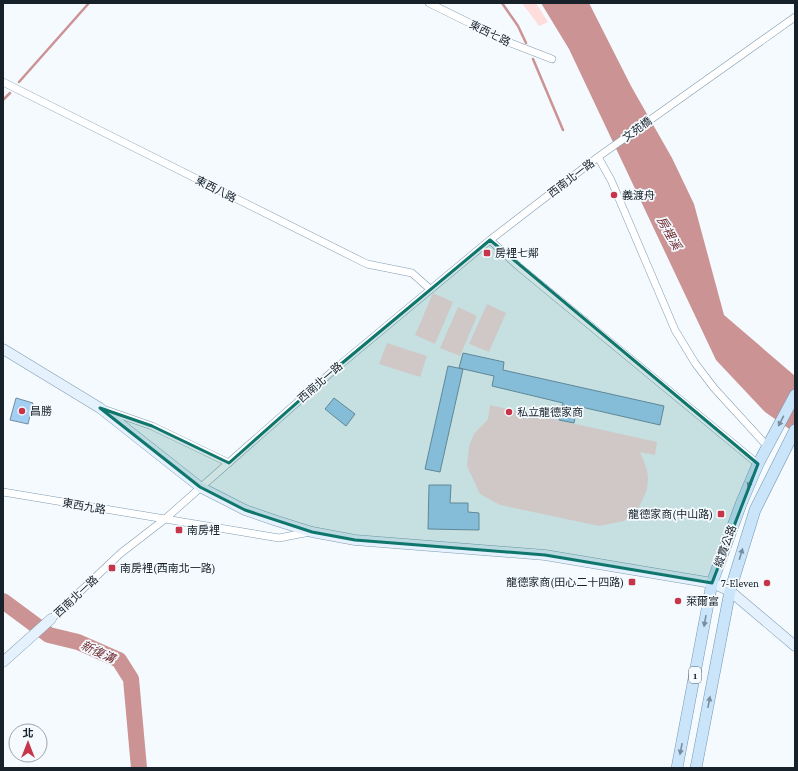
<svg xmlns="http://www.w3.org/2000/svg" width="798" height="771" viewBox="0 0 798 771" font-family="'Crimson Pro','Noto Sans TC',serif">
	<rect width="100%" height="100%" fill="#f4fafe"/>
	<path fill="#fdd" d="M522,3H536L548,22L539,26Z
		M433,293L453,302L435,344L415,335Z
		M487,304L506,313L489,352L469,344Z
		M458,307L477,316L460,356L440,348Z
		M387,343L427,356L420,377L379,364Z
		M490,405L657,442L655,455L640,452L647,469L648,479L647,490L639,507L624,521L599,526L500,505L480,494L467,466L469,446L474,434L488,419Z"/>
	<path fill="#cb9393" d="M541,3H589L631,86L672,158L694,204L724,315L795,376V433L765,412L716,360L569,49Z"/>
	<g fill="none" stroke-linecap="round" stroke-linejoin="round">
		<path stroke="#cb9393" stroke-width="2.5" d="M502,3L518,26L526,43
			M533,59L563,130
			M19,82L89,3
			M3,100L10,93"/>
		<path stroke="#cb9393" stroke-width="16" d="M3,601L49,635L78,642L119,660L131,679L139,768"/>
	</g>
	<path fill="#a3cff3" stroke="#728ca1" d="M463,353L504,362L503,370L664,406L660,425L577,406L574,423L559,420L563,403L492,386L494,376L459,368Z
		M448,366L463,369L440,472L425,469Z
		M16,398L33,403L28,424L10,420Z
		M334,398L355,414L346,426L325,409Z
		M429,485H451L450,503H468V512L479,513V530L428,529Z"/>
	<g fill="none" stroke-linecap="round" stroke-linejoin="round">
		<defs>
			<path id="street" d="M429,3L508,42L552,59
				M3,82L367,264L412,273L430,289
				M598,157L611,180L675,330L695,363L714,388L768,447
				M490,240L518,266L758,464
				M106,410L152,426L229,463
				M3,492L279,538L310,532
				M51,619L121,553L165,519L335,369L490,240L598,157L795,17"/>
			<path id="secondary" d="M3,349L100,408L200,487L245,510L277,521L312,532L355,540L545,555L712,583L730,591L795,646
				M3,662L51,619"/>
			<path id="primary" d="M677,768L712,583L741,504L758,464L795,395
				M696,768L730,591L755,510L795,430"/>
		</defs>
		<use href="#street" stroke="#829cb1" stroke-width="8"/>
		<use href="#secondary" stroke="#829cb1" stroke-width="11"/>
		<use href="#primary" stroke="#7595af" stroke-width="12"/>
		<use href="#street" stroke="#fff" stroke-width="7"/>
		<use href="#secondary" stroke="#e5f2fd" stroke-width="10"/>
		<use href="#primary" stroke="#cae5fa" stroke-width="11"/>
	</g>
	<defs><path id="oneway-solid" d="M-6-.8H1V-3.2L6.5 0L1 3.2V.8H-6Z"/></defs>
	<g fill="#798d9c">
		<use href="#oneway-solid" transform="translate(781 421) rotate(118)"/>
		<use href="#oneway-solid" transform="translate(750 482) rotate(114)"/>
		<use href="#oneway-solid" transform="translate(741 554) rotate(-73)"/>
		<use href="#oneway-solid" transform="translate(705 621) rotate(100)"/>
		<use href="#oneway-solid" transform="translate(709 702) rotate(-79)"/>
		<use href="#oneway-solid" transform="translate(681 749) rotate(101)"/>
	</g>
	<path fill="#0f766e" fill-opacity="0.2" stroke="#0f766e" stroke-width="3" stroke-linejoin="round" d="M490,240L758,464L712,583L545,555L355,540L312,532L245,510L200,487L100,408L152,426L229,463L335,369Z"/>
	<g fill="#c63548" stroke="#f4fafe" stroke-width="1.5">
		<circle cx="614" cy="195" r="4"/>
		<rect x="483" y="249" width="8" height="8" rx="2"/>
		<circle cx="22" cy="411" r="4"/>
		<circle cx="509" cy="412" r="4"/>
		<rect x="717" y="510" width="8" height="8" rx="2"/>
		<rect x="175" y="526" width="8" height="8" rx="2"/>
		<rect x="108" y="564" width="8" height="8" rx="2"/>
		<rect x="628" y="578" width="8" height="8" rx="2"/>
		<circle cx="767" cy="583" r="4"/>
		<circle cx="678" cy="601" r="4"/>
	</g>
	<g text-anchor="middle" stroke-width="3.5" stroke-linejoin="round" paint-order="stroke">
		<rect fill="#f4fafe" stroke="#596269" stroke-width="1" x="689" y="667" width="12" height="16" rx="3"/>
		<g font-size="10" font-weight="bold" fill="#172129">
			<text x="695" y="679">1</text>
		</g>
		<g font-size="11" fill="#172129" stroke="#f4fafe">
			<text transform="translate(490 33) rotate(26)" y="4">東西七路</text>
			<text transform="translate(637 129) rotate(-36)" y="4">文苑橋</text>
			<text transform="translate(571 178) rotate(-37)" y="4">西南北一路</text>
			<text transform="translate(216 189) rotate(27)" y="4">東西八路</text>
			<text transform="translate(320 382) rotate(-41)" y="4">西南北一路</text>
			<text transform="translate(84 506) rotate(10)" y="4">東西九路</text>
			<text transform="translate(725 546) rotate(-70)" y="4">縱貫公路</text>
			<text transform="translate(76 596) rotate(-43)" y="4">西南北一路</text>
		</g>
		<g font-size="11" fill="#172129" stroke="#f4fafe" text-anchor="start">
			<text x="622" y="199">義渡舟</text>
			<text x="495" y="257">房裡七鄰</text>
			<text x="30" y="415">昌勝</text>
			<text x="517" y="416">私立龍德家商</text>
			<text x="713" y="518" text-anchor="end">龍德家商(中山路)</text>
			<text x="187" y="534">南房裡</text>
			<text x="120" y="572">南房裡(西南北一路)</text>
			<text x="624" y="586" text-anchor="end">龍德家商(田心二十四路)</text>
			<text x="759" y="587" text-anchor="end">7-Eleven</text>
			<text x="686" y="605">萊爾富</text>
		</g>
		<g font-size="12" font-style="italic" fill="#6f2a2f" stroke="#f4fafe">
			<text transform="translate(669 233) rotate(61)" y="4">房裡溪</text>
			<text transform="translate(98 652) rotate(25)" y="4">新復溝</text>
		</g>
	</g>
	<rect width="798" height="771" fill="none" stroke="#172129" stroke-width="8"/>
	<g transform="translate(28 743)"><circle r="19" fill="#f4fafe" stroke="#9ca3a9"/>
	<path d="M0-3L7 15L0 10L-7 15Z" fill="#c63548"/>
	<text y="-6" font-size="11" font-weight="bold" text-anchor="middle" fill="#172129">北</text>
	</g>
</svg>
